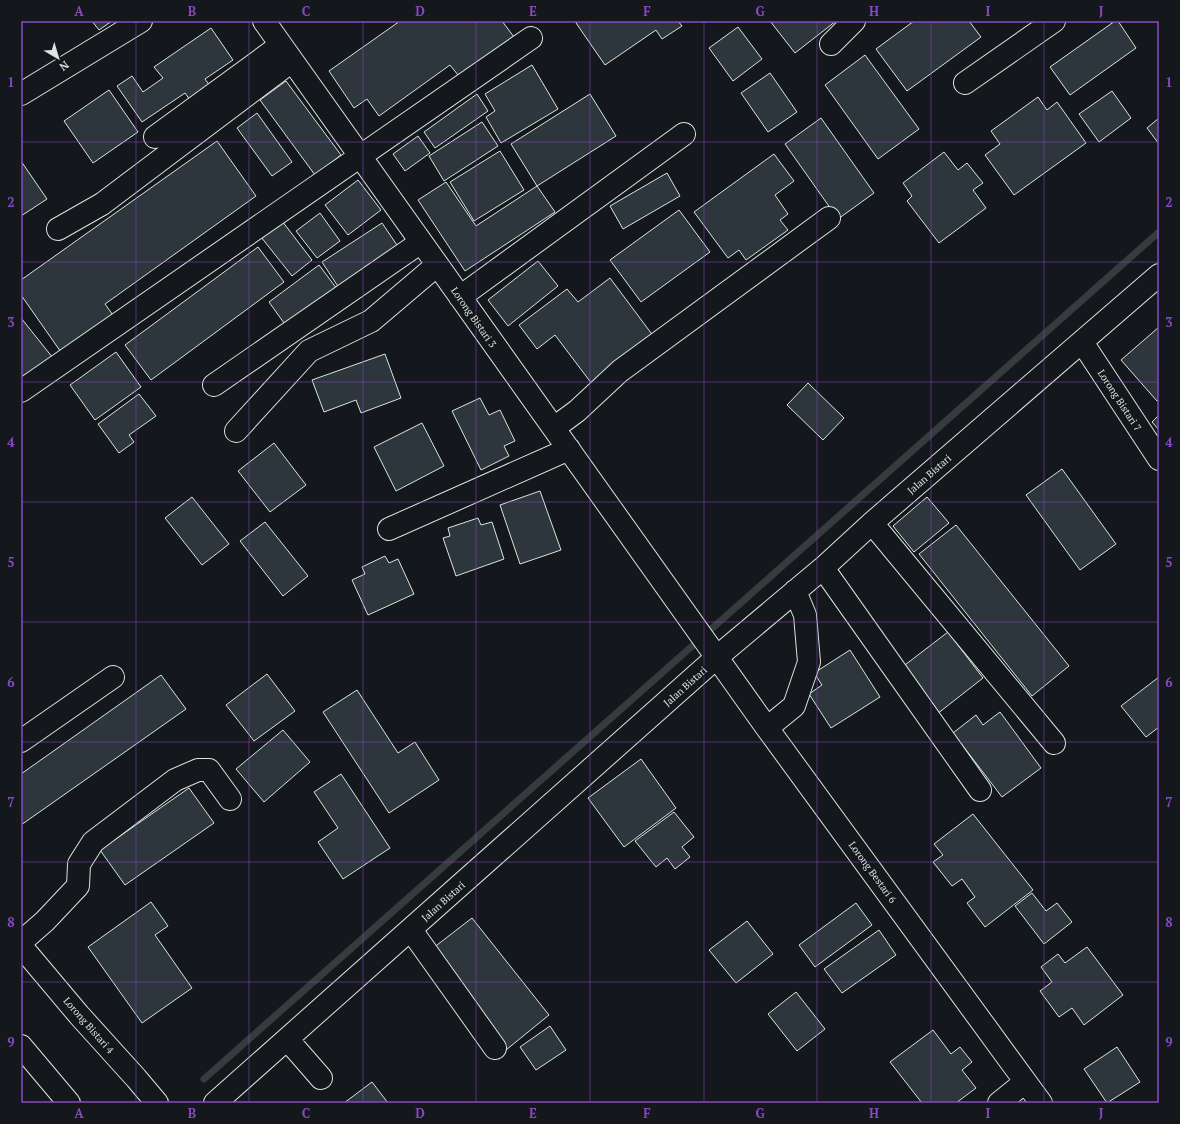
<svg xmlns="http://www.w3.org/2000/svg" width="1180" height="1124" viewBox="0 0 1180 1124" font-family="'PT Serif',serif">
	<rect width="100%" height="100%" fill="#14181c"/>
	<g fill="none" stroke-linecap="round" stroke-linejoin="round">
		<path stroke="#363b3e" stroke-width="7" d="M204,1079L1159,232"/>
	</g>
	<path fill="#2c363c" stroke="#d8e6dc" d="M92,21H112L99,30Z
		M400,21H502L517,41L462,80L450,65L379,116L367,99L354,108L329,71Z
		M578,21H678L682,26L662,39L656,30L605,65L576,23Z
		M770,21H836L795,53Z
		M914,21H969L981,37L907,91L876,49Z
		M1115,21H1118L1136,48L1070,95L1050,67Z
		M738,27L762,59L733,81L709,48Z
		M211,28L233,60L205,79L213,90L193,104L185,93L142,122L117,86L132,76L143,92L163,78L154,67Z
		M865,55L919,129L878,159L825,85Z
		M532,65L558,109L501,143L486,117L495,111L485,94Z
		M770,73L797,112L768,132L741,93Z
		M286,81L341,155L315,175L260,100Z
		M109,90L138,132L93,163L64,121Z
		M1112,91L1131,118L1099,142L1079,114Z
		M477,94L488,111L435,148L424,132Z
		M590,94L616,136L537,186L511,144Z
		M1038,97L1047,110L1057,102L1086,143L1014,195L985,155L1000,144L991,131Z
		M257,113L292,162L272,176L237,128Z
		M821,118L874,193L838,219L785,144Z
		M1159,118V144L1147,128Z
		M482,122L498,146L444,181L429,156Z
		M418,136L430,153L405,171L393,154Z
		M217,141L256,196L105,304L115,318L63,355L21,295V280Z
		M500,151L524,190L474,221L450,182Z
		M944,152L958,170L967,163L983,183L973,190L986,208L939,243L907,201L912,196L903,183Z
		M774,154L794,181L775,195L788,214L780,220L788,230L746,260L739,250L728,258L694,212Z
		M21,161L47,199L21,216Z
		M667,173L680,196L623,229L610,206Z
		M358,180L381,210L348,235L325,205Z
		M446,182L476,226L537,186L555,212L465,271L418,200Z
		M679,210L710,252L641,302L610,260Z
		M320,213L340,241L317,258L296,231Z
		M282,221L312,260L292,276L261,237Z
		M382,223L401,251L341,291L322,262Z
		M258,247L284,282L151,380L125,345Z
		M538,261L558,286L508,326L488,300Z
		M319,265L340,293L289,330L269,302Z
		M610,278L654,337L592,384L555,335L537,349L519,325L567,289L578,302Z
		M21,318L53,358L25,381L21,375Z
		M1159,327V399L1157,401L1121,360Z
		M116,352L141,387L95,420L70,385Z
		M385,354L401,398L361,413L356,400L324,412L312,380Z
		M808,383L844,418L823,440L787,405Z
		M139,394L156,416L129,435L134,442L119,453L98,424Z
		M480,398L489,415L500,410L515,441L504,446L509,456L481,470L452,411Z
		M1159,415V430L1152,422Z
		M422,423L444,466L396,491L374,447Z
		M274,443L306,485L270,512L238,471Z
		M1062,469L1116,544L1080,570L1026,495Z
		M540,491L561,550L520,564L500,505Z
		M192,497L229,544L202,565L165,518Z
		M927,497L949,523L914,552L893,526Z
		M478,518L481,525L492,522L504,559L456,576L443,538L450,536L448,528Z
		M265,522L308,576L283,596L240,541Z
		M956,525L1069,666L1032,696L919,554Z
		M385,556L389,563L398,559L414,594L368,615L352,580L365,574L362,567Z
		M948,632L983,678L937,714L901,668Z
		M850,650L880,697L831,728L809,694L822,685L814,673Z
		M267,674L295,711L254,741L226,705Z
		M161,675L186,709L21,825V774Z
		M1159,677V727L1146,737L1121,706Z
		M357,690L398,753L415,742L439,780L389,813L323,712Z
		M1000,712L1041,768L1002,797L953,733L976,715L983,725Z
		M283,730L310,762L264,802L236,769Z
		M641,759L676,808L624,847L588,798Z
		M341,774L390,848L343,879L318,842L338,828L314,792Z
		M189,788L214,823L125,885L100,850Z
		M674,812L694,837L682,847L690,857L675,869L667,858L656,867L635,841Z
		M973,814L1033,890L985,927L967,903L975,897L962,879L952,886L933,862L943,855L934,844Z
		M1032,893L1046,911L1057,903L1072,922L1044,944L1015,906Z
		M151,902L168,926L155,935L192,988L142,1023L88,947Z
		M856,903L872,925L815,967L799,945Z
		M472,918L549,1015L506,1050L428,952Z
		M747,921L773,954L736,983L709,950Z
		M879,930L896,955L842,993L824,969Z
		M1087,947L1123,995L1084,1025L1072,1008L1059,1017L1040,991L1052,982L1041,967L1058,954L1065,963Z
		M796,992L825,1029L797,1051L768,1014Z
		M550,1026L566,1050L536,1070L520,1047Z
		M933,1030L951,1054L960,1047L972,1062L962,1070L976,1088L956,1103H922L890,1062Z
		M1117,1047L1140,1082L1107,1103L1084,1069Z
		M372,1082L388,1103H344Z"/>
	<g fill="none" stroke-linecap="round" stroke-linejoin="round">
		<defs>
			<path id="minor" d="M264,21L767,728L1041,1103
				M831,44L854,21
				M965,83L1054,21
				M21,94L141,21
				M155,137L281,45
				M58,229L102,204L292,61
				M460,297L684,134
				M1082,342L1159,459
				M214,385L421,242
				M21,391L531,38
				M554,428L577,411L620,371L829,218
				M236,431L309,351L371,321L437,265
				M872,523L1054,743
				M389,529L569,449
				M823,568L980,790
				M767,728L794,706L809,662L805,615L795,591
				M21,741L113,677
				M411,930L495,1048
				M21,942L45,921L78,886L79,864L93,842L175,780L198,770H209L230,799
				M21,946L79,1015L136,1078L157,1103
				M287,1039L321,1078
				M21,1046L69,1103
				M215,1103L717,657L823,568L872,523L1159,275
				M999,1103L1025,1082"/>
		</defs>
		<use href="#minor" stroke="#d8e6dc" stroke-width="24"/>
		<use href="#minor" stroke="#14181c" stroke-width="22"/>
	</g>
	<path fill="none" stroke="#8948c3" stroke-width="1" stroke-opacity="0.55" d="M136,21V1103M249,21V1103M363,21V1103M476,21V1103M590,21V1103M704,21V1103M817,21V1103M931,21V1103M1044,21V1103M21,142H1159M21,262H1159M21,382H1159M21,502H1159M21,622H1159M21,742H1159M21,862H1159M21,982H1159"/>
	<g text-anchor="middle" stroke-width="3" stroke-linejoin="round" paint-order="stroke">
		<g font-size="10" fill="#d8e6dc" stroke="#14181c">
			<text transform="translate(474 317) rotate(55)" y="4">Lorong Bistari 3</text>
			<text transform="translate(1120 400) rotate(57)" y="4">Lorong Bistari 7</text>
			<text transform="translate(929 474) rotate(-41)" y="4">Jalan Bistari</text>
			<text transform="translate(685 686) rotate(-42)" y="4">Jalan Bistari</text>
			<text transform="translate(873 872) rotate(54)" y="4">Lorong Bestari 6</text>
			<text transform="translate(443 901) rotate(-42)" y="4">Jalan Bistari</text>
			<text transform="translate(89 1025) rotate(49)" y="4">Lorong Bistari 4</text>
		</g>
	</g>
	<rect width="1180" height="1124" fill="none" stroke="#14181c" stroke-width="44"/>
	<g transform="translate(58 58) rotate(142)" stroke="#14181c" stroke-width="3" paint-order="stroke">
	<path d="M0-3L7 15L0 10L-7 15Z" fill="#d8e6dc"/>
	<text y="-6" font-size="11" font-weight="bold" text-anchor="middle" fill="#d8e6dc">N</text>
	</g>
	<rect x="22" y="22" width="1136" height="1080" fill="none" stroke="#8948c3" stroke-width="1.5"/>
	<g font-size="13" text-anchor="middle" font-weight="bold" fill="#8948c3">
		<text x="79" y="16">A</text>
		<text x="192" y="16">B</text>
		<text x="306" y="16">C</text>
		<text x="420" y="16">D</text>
		<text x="533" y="16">E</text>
		<text x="647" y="16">F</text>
		<text x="760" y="16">G</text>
		<text x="874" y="16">H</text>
		<text x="988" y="16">I</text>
		<text x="1101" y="16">J</text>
		<text x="11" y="87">1</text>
		<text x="1169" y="87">1</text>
		<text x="11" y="207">2</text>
		<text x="1169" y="207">2</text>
		<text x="11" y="327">3</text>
		<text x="1169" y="327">3</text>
		<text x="11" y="447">4</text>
		<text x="1169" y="447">4</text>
		<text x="11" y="567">5</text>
		<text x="1169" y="567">5</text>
		<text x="11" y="687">6</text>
		<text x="1169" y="687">6</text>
		<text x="11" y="807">7</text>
		<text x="1169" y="807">7</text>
		<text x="11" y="927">8</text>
		<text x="1169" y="927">8</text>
		<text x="11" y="1047">9</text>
		<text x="1169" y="1047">9</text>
		<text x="79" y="1118">A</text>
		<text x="192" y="1118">B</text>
		<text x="306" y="1118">C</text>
		<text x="420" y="1118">D</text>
		<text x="533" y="1118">E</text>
		<text x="647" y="1118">F</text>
		<text x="760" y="1118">G</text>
		<text x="874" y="1118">H</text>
		<text x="988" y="1118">I</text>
		<text x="1101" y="1118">J</text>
	</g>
</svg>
